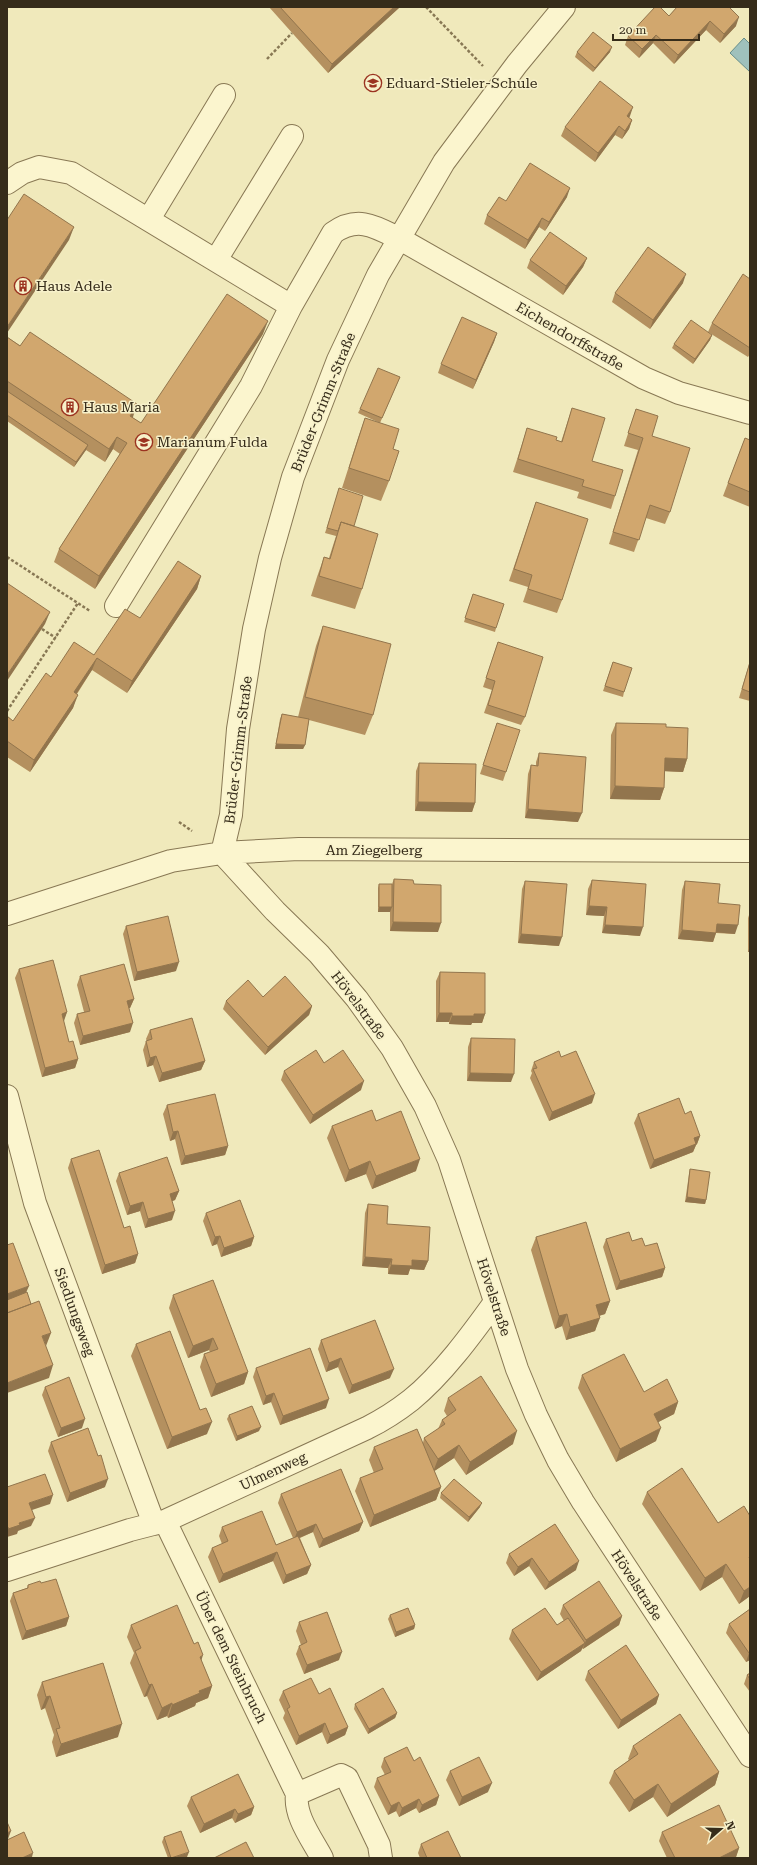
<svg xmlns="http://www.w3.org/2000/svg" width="757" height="1865" viewBox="0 0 757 1865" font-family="'Roboto Serif',serif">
	<rect width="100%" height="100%" fill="#f0e9bb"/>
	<path fill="#9fc1bc" stroke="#678e8a" d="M744,38L750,44V72L730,53Z"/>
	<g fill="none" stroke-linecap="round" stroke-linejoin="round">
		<defs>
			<path id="minor" d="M7,183L22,173L39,167L71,173L291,306L333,233C358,215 376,227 400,239L644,378L679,393L750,413
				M149,219L224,95
				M216,260L292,136
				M116,606L251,386L291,306
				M222,853L275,911L319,954L357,999L392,1048L425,1106L449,1160L517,1369L536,1415L558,1460L583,1502L750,1756
				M222,853L231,815L238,729L254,629L270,558L293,477L338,360L378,275L444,162L517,64L564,7
				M7,914L171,861L222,853L299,849L750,851
				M7,1096L35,1203L154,1524
				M165,1521L297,1794
				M7,1570L130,1530L165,1521L367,1428C383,1420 397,1411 411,1400C442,1375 472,1334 495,1302
				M322,1858C312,1839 294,1816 297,1794L341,1775L347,1778L379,1845L381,1858"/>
		</defs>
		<use href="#minor" stroke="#887854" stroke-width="24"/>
		<path stroke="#887854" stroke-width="2.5" stroke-dasharray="3 2" stroke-linecap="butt" d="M426,7L483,66
			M267,59L292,33
			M7,557L90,611
			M42,629L56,638
			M7,711L78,603
			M179,822L192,831"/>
		<use href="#minor" stroke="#fbf5ce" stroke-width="22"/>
	</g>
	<path fill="#b4905f" d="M269,7H400L328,73Z
		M677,7L736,26L720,43L706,30L674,64L653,43L639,58L625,45L628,36L669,16Z
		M577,52H610L593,72L575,57Z
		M630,116L629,118L632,120L629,129L622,139L615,135L595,162L561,136L565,127Z
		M567,197L545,231L539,227L525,249L484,224L487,215L506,201Z
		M587,258L583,267L563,295L527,268L530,260Z
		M750,279V354L748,357L708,332L712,323Z
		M683,283L650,329L612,302L615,293Z
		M497,333L494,342L473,389L438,373L441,364Z
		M263,334L95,589L54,562L59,549L120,454L113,449L105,462L86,450L74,467L7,421V337L141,423Z
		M712,335L710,340L693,364L672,348L674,344Z
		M400,377L380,423L358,413L360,409Z
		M572,408L592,461L615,496L611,509L577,498L579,492L513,472L523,441L527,428L556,440L561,442Z
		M636,409L652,436L670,512L665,524L646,518L634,552L609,544L638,450L624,446Z
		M365,418L393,449L389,481L381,501L342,488L358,438Z
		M745,438L750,440V507L723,496Z
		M338,493L354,526L362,589L355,609L311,596L317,577L324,557L329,558L336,536L325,533Z
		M536,502L562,600L557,613L523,602L528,587L509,581Z
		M201,576L197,589L127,693L92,670L77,694L73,708L30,772L7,757V716L13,721L51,677L94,655L140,618Z
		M473,594L496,628L495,632L464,622Z
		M323,626L373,715L365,735L309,720L305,745L303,749H275L280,719L282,714L298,717L316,646Z
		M498,642L525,717L521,725L484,713L492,690L483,687Z
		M750,661V701L739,698Z
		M613,662L624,692L623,697L603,691Z
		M497,723L506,772L503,781L480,774Z
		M616,723L666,727L687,759L683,772L665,771L664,788L660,800L610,799L611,735Z
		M539,753L578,822L525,818L528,774L531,765L536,766V762Z
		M419,763L475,803L472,812L415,811L416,771Z
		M394,879L414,884L438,932L390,931V912H378V888L379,884H392Z
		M592,880L640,936L602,933L604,916L586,915L588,889Z
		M525,881L559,946L518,943L522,889Z
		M685,881L718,903L735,934L716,933L713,942L678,939L682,890Z
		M750,912V952H748V918Z
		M126,926L176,971L134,981L123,934Z
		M19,969L67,1012L63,1021L69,1042L78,1059L75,1068L42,1077L15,978Z
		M440,972L485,1014L482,1023H472L471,1025L449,1024V1022H436V981Z
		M80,976L134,999L130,1008H129L130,1032L80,1045L74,1023L77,1014L84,1012L77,985Z
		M263,997L312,1006L309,1015L265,1055L223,1009L226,1001Z
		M150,1030L205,1061L201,1070L159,1082L153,1065L147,1067L143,1050L146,1041H147L146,1039Z
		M471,1038L511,1082L467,1081L468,1047Z
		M561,1057L592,1103L549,1121L530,1078L532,1073L531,1071L534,1062Z
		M324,1063L361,1090L310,1124L281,1080L284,1071Z
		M167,1105L228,1146L225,1155L181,1165L175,1139L170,1141L163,1114Z
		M638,1114H685L700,1136L697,1144L696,1145L693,1152L650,1169L634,1123Z
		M376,1121L416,1171L372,1189L366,1174L345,1182L327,1138L332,1126Z
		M71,1159L124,1228L138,1254L135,1263L102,1274L68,1168Z
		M690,1169L706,1200L705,1204L685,1202L689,1174Z
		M119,1173L179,1191L175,1200L172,1201V1220L145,1228L140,1211L127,1215L116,1181Z
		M368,1204L387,1224L428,1261L424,1270L410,1269L408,1275L388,1274V1268L362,1266L365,1213Z
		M206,1213L254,1237L251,1246L221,1257L217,1244L212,1246L203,1221Z
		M536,1237L610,1301L605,1314L599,1316L595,1331L566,1340L562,1326L555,1329L531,1250Z
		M606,1239L632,1241L645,1246L665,1268L662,1277L616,1290L603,1247Z
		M173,1295L248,1372L244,1384L211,1397L200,1367L204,1354L210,1352L209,1350L188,1358L169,1308Z
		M321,1340L390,1378L349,1394L338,1367L326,1372L318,1349Z
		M136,1344L207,1434L167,1449L131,1356Z
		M256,1368L326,1408L280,1425L271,1402L263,1405L253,1377Z
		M582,1375L644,1392L678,1402L674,1414L658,1422L656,1441L616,1462L578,1388Z
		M45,1387L82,1428L58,1437L42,1395Z
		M448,1398L513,1444L466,1475L454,1458L434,1471L441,1487L436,1500L370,1527L355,1491L360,1478L374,1473L369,1460L374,1447L423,1443L424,1438L438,1429L442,1420L447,1416L444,1411Z
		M229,1415L259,1431L236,1441L227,1419Z
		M51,1442L105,1487L67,1502L48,1451Z
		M647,1492L718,1523L750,1516V1596L739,1604L722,1577L700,1591L642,1504Z
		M441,1493L480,1507L468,1522L440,1498Z
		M281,1494L363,1522L359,1531L319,1548L313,1532L300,1538L311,1565L307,1574L283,1584L273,1561L219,1583L208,1557L212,1548L222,1544L219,1536L222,1527L276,1545L293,1538L278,1503Z
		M555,1524L576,1570L545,1590L529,1566L514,1576L506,1563L509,1554Z
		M41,1583L69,1617L66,1626L22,1640L10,1601L13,1593L27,1588L28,1585Z
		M563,1605L622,1616L619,1625L583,1649L582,1648L581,1651L537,1681L509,1639L512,1630L557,1625L564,1621L560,1614Z
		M750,1609V1660L746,1662L726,1633L729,1624Z
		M390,1615L415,1625L414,1629L395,1637L388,1619Z
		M299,1622L339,1660L304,1674L296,1654L299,1646L301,1645L296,1631Z
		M131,1625L201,1660L212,1686L208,1698L196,1703L195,1706L168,1718L167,1716L157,1720L147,1696L144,1697L130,1663L134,1653L127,1637Z
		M588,1671L659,1695L656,1704L618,1729L585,1680Z
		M750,1673V1692L744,1684L747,1675Z
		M42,1682L118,1737L56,1757L52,1742L54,1735L45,1708L41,1710L37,1695Z
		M283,1691L319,1694L348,1727L345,1735L327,1744L322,1732L296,1745L283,1718L285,1713L279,1700Z
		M355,1704L397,1713L395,1718L368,1734L354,1709Z
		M633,1746L719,1772L715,1785L667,1817L653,1797L629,1812L609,1783L614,1771L629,1760L628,1759Z
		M384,1758L414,1761L439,1796L436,1805L419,1813L416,1808L399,1817L396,1811L388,1815L374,1787L377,1778L385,1775L381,1767Z
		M450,1771L488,1792L459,1806L446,1780Z
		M191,1797L254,1807L251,1815L235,1823L232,1818L200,1833L187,1806Z
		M662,1832L739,1848L736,1857L734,1858H667L659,1841Z
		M164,1837L187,1857L183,1858H168L162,1842Z
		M421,1844L461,1858H420L418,1853Z"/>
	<path fill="#92754d" d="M394,7H400L328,73L332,64Z
		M739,17L736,26L720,43L724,34Z
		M710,21L706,30L674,64L678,55Z
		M656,35L653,43L639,58L642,49Z
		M612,47L610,52L593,72L595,68Z
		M633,107L630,116L623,125L627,116Z
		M632,120L629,129L622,139L625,131Z
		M619,126L615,135L595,162L598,153Z
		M570,188L567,197L545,231L549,222Z
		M542,218L539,227L525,249L528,240Z
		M74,227L69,240L7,333V327Z
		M587,258L583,267L563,295L566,286Z
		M686,274L683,283L650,329L653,320Z
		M268,321L263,334L95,589L99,576Z
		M497,333L494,342L473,389L476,380Z
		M712,335L710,340L693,364L695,359Z
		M137,404L133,417L126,428L130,416Z
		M117,437L113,449L105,462L109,449Z
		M88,445L86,450L74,467L76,462Z
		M201,576L197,589L127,693L132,681Z
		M50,612L45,624L7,681V675Z
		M97,658L92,670L69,705L74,692Z
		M78,695L73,708L30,772L34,760Z
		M276,744L305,745L303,749H275Z
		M665,758L687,759L683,772L660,771Z
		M615,786L664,788L660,800L610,799Z
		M418,802L475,803L472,812L415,811Z
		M528,809L582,813L578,822L525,818Z
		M589,906L607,907L604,916L586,915Z
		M379,907H392L390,912H378Z
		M393,922L441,923L438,932L390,931Z
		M717,924L738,925L735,934L713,932Z
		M605,925L643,927L640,936L602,933Z
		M682,930L716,933L713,942L678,939Z
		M521,934L562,937L559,946L518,943Z
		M750,946V952H748Z
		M179,962L176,971L134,981L137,972Z
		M134,999L130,1008L123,1010L127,1001Z
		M312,1006L309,1015L265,1055L268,1047Z
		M67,1012L64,1021L58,1023L62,1014Z
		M439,1013H452L449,1022H436Z
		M474,1014H485L482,1023H472L471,1025L449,1024L452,1016Z
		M133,1023L130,1032L80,1045L83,1036Z
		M156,1056L153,1065L147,1067L150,1058Z
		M78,1059L75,1068L42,1077L45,1068Z
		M205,1061L201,1070L159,1082L162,1073Z
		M470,1073L514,1074L511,1082L467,1081Z
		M364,1081L361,1090L310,1124L313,1115Z
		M595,1094L592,1103L549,1121L552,1112Z
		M178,1131L175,1139L170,1141L173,1132Z
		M700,1136L697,1144L696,1145L693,1152L650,1169L654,1160L694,1138Z
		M228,1146L225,1155L181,1165L185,1156Z
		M420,1159L416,1171L372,1189L376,1176Z
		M370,1161L366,1174L345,1182L349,1170Z
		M179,1191L175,1200L167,1203L170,1194Z
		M687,1197L706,1200L705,1204L685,1202Z
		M143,1202L140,1211L127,1215L130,1206Z
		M175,1211L172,1220L145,1228L148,1219Z
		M220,1236L217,1244L212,1246L215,1237Z
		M254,1237L251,1246L221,1257L224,1248Z
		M138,1254L135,1263L102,1274L105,1265Z
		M365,1257L392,1259L388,1268L362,1266Z
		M412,1260L428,1261L424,1270L410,1269L408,1275L388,1274L391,1265Z
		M665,1268L662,1277L616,1290L620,1281Z
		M29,1286L25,1295L7,1302V1294Z
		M610,1301L605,1314L591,1318L596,1305Z
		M567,1314L562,1326L555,1329L559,1316Z
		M600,1318L595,1331L566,1340L570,1327Z
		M51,1333L46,1346L42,1336Z
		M213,1338L209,1350L188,1358L193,1346Z
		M341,1358L338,1367L326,1372L329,1363Z
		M53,1365L49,1378L7,1393V1383Z
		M394,1369L390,1378L349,1394L352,1385Z
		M248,1372L244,1384L211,1397L216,1384Z
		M274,1393L271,1402L263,1405L266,1396Z
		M329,1399L326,1408L280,1425L283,1416Z
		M678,1402L674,1414L649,1427L654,1414Z
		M85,1419L82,1428L58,1437L61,1428Z
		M212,1422L207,1434L167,1449L172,1437Z
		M261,1427L259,1431L236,1441L237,1436Z
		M661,1428L656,1441L616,1462L620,1449Z
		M517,1431L513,1444L466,1475L470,1462Z
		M459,1445L454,1458L433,1472L438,1459Z
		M108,1479L105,1487L67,1502L70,1493Z
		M441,1487L436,1500L370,1527L374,1515Z
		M53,1495L50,1504L26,1512L29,1503Z
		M482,1503L480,1507L468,1522L469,1517Z
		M35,1518L31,1526L18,1531L17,1534L7,1537V1533L8,1529L19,1523Z
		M363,1522L359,1531L319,1548L323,1539Z
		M316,1524L313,1532L294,1540L297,1532Z
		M277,1552L273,1561L219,1583L223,1574Z
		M532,1558L529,1566L514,1576L518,1567Z
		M579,1561L576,1570L545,1590L549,1582Z
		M726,1564L722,1577L700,1591L705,1578Z
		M311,1565L307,1574L283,1584L286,1575Z
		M750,1587V1596L739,1604L744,1591Z
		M622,1616L619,1625L583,1649L586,1640Z
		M69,1617L66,1626L22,1640L26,1631Z
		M415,1625L414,1629L395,1637L396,1632Z
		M585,1643L581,1651L537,1681L541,1672Z
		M342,1652L339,1660L304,1674L307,1665Z
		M749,1653H750V1660L746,1662Z
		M203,1655L199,1668L200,1657Z
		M152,1684L147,1696L144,1697L149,1685Z
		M212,1686L208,1698L196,1703L195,1706L168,1718L172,1705L199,1691Z
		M659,1695L656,1704L618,1729L621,1720Z
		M50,1696L45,1708L41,1710L46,1697Z
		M172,1703L167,1716L157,1720L162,1708Z
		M397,1713L395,1718L368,1734L369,1729Z
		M325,1723L322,1732L296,1745L299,1736Z
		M122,1724L118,1737L56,1757L61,1744Z
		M348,1727L345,1735L327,1744L330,1735Z
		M719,1772L715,1785L667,1817L671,1804Z
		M492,1783L488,1792L459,1806L462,1797Z
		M658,1784L653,1797L629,1812L634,1800Z
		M439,1796L436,1805L419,1813L422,1805Z
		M419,1799L416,1808L399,1817L402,1808Z
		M399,1802L396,1811L388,1815L391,1806Z
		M254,1807L251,1815L235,1823L238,1814Z
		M235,1809L232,1818L200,1833L204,1824Z
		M11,1831L8,1839L7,1840V1833Z
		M739,1848L736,1857L734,1858H719Z
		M189,1852L187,1857L183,1858H173Z
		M33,1853L32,1857L30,1858H22Z"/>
	<path fill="#d1a76e" stroke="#92754d" d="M280,7H394L332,64Z
		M655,7H660L669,16L677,7H729L739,17L724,34L710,21L678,55L656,35L642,49L628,36Z
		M593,32L612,47L595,68L577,52Z
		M600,81L633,107L627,116L632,120L625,131L619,126L598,153L565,127Z
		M530,163L570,188L549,222L542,218L528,240L487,215L499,197L506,201Z
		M24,194L74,227L7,327V220Z
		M550,232L587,258L566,286L530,260Z
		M648,247L686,274L653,320L615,293Z
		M743,274L750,279V348L712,323Z
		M227,294L268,321L99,576L59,549L127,443L117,437L109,449L7,381V337L20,346L30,332L137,404L130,416L141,423Z
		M462,317L497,333L476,380L441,364Z
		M691,320L712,335L695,359L674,344Z
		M378,368L400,377L382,418L360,409Z
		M7,391L88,445L76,462L7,415Z
		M572,408L605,418L592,461L623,470L615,496L582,486L584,480L518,459L527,428L557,437L556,440L562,442Z
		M636,409L658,416L652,436L690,448L670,512L650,505L639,540L613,532L643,438L628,433Z
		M365,418L399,429L393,449L399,451L389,481L349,468Z
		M745,438L750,440V492L728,483Z
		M339,488L363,496L354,526L341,522L338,531L327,528Z
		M536,502L588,519L562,600L528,589L532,575L514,569Z
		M341,522L378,534L362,589L319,576L324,557L330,559Z
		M178,561L201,576L132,681L97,658L74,692L78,695L34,760L7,741V716L13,721L46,673L51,677L74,642L94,655L125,609L140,618Z
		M7,583L50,612L7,675Z
		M473,594L504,604L496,628L465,618Z
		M323,626L391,644L373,715L305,697Z
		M498,642L543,657L525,717L488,705L495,681L486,678Z
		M613,662L632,668L624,692L605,686Z
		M750,662V692L742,689Z
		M282,714L309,719L305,745L276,744Z
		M497,723L520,730L506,772L483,765Z
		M616,723L666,724V727L688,728L687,759L665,758L664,788L615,786Z
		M539,753L586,757L582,813L528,809L531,765L538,766Z
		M419,763L476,764L475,803L418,802Z
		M394,879L413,880L414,884L441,885V923L393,922Z
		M592,880L646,884L643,927L605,925L607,907L589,906Z
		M525,881L567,884L562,937L521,934Z
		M685,881L720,884L718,903L740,905L738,925L717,924L716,933L682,930Z
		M379,884H392V907H379Z
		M168,916L179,962L137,972L126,926Z
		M53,960L67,1012L62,1014L69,1042L73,1041L78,1059L45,1068L19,969Z
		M124,964L134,999L127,1001L133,1023L83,1036L77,1014L90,1011L80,976Z
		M440,972L485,973V1014H474V1016H452V1013H439Z
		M285,976L312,1006L268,1047L226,1001L248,980L263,997Z
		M192,1018L205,1061L162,1073L156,1056L150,1058L146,1041L152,1039L150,1030Z
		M471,1038L515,1039L514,1074L470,1073Z
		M316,1050L324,1063L343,1050L364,1081L313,1115L284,1071Z
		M559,1051L561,1057L576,1051L595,1094L552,1112L533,1069L537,1068L534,1062Z
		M215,1094L228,1146L185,1156L178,1131L173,1132L167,1105Z
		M679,1098L685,1114L691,1111L700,1136L694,1138L696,1144L654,1160L638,1114Z
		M372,1110L376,1121L401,1111L420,1159L376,1176L370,1161L349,1170L332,1126Z
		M99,1150L124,1228L130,1226L138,1254L105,1265L71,1159Z
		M167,1157L179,1191L170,1194L175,1211L148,1219L143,1202L130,1206L119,1173Z
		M690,1169L710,1172L706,1200L687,1197Z
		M240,1200L254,1237L224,1248L220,1236L215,1237L206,1213Z
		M368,1204L388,1206L387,1224L430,1227L428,1261L412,1260V1266L391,1265L392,1259L365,1257Z
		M586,1222L610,1301L596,1305L600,1318L570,1327L567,1314L559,1316L536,1237Z
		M629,1232L632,1241L642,1238L645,1246L657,1243L665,1268L620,1281L606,1239Z
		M13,1243L29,1286L7,1294V1245Z
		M213,1280L248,1372L216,1384L204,1354L218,1349L213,1338L193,1346L173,1295Z
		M27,1292L31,1304L7,1313V1300Z
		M39,1301L51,1333L42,1336L53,1365L7,1383V1313Z
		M375,1320L394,1369L352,1385L341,1358L329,1363L321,1340Z
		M170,1331L200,1410L206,1408L212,1422L172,1437L136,1344Z
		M310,1348L329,1399L283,1416L274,1393L266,1396L256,1368Z
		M624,1354L644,1392L667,1379L678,1402L654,1414L661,1428L620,1449L582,1375Z
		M481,1376L517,1431L470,1462L459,1445L438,1459L424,1438L445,1424L442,1420L456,1410L448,1398Z
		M69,1377L85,1419L61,1428L45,1387Z
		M252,1406L261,1427L237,1436L229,1415Z
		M88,1428L98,1456L101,1455L108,1479L70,1493L51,1442Z
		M417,1429L441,1487L374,1515L360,1478L383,1469L374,1447Z
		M682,1468L718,1523L744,1506L750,1516V1556L749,1557L750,1559V1587L744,1591L726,1564L705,1578L647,1492Z
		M341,1469L363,1522L323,1539L316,1524L297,1532L281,1494Z
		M45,1474L53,1495L29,1503L35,1518L19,1523L20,1525L8,1529V1527H7V1487Z
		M454,1479L482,1503L469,1517L441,1493Z
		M262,1511L276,1545L298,1536L311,1565L286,1575L277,1552L223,1574L212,1548L228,1541L222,1527Z
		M555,1524L579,1561L549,1582L532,1558L518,1567L509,1554Z
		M56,1579L69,1617L26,1631L13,1593L28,1588V1585L40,1581L41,1583Z
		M599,1581L622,1616L586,1640L563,1605Z
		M177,1605L194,1644L198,1642L203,1655L200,1657L212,1686L199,1691L200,1693L172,1705V1703L162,1708L152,1684L149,1685L135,1651L141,1648L131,1625Z
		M408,1608L415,1625L396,1632L390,1615Z
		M545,1608L557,1625L568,1618L585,1643L541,1672L512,1630Z
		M750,1609V1653H749L729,1624Z
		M327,1612L342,1652L307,1665L299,1646L307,1642L299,1622Z
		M626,1645L659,1695L621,1720L588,1671Z
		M103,1663L122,1724L61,1744L56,1729L60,1728L50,1696L46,1697L42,1682Z
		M750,1673V1679L747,1675Z
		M311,1678L319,1694L330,1688L348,1727L330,1735L325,1723L299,1736L287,1709L290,1707L283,1691Z
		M383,1688L397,1713L369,1729L355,1704Z
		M680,1714L719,1772L671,1804L658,1784L634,1800L614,1771L638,1754L633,1746Z
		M407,1747L414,1761L420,1757L439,1796L422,1805L419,1799L402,1808L399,1802L391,1806L377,1778L391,1772L384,1758Z
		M479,1757L492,1783L462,1797L450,1771Z
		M238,1774L254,1807L238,1814L235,1809L204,1824L191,1797Z
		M719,1805L739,1848L719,1858H675L662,1832Z
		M7,1822L11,1831L7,1833Z
		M181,1831L189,1852L171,1858L164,1837Z
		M448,1831L461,1858H427L421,1844Z
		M24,1832L33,1853L22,1858H7V1840Z
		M246,1842L254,1858H214Z"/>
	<defs>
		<symbol id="school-ring" viewBox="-11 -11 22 22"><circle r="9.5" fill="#f7f1ca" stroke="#9b3320" stroke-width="1.5"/><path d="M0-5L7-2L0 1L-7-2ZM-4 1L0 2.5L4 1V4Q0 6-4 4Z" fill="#9b3320"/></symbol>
		<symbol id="building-ring" viewBox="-11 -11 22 22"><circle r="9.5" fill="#f7f1ca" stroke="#9b3320" stroke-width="1.5"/><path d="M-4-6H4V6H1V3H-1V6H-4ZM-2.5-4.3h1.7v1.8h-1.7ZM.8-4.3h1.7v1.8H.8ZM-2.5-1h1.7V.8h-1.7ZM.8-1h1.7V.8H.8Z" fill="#9b3320"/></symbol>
	</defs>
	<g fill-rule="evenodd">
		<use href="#school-ring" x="363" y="73" width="20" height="20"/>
		<use href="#building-ring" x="13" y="276" width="20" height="20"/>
		<use href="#building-ring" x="60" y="397" width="20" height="20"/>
		<use href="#school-ring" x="134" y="432" width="20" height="20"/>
	</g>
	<g text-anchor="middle" stroke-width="3" stroke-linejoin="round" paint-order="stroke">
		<g font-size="14" fill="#362c1a" stroke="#f7f1ca" text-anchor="start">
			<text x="386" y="88">Eduard-Stieler-Schule</text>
			<text x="36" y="291">Haus Adele</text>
			<text x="83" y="412">Haus Maria</text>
			<text x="157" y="447">Marianum Fulda</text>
		</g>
		<g font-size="14" fill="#362c1a" stroke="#f7f1ca">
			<text transform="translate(570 336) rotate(30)" y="5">Eichendorffstraße</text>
			<text transform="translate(323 402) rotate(-68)" y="5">Brüder-Grimm-Straße</text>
			<text transform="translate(238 750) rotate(-83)" y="5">Brüder-Grimm-Straße</text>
			<text x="374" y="855">Am Ziegelberg</text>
			<text transform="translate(359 1005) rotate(53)" y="5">Hövelstraße</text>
			<text transform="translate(494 1297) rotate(72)" y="5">Hövelstraße</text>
			<text transform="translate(75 1312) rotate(70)" y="5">Siedlungsweg</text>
			<text transform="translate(273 1471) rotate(-25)" y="5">Ulmenweg</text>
			<text transform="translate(637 1585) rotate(57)" y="5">Hövelstraße</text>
			<text transform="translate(231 1657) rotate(64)" y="5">Über dem Steinbruch</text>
		</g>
	</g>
	<rect width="757" height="1865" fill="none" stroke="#362c1a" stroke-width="16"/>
	<g transform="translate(721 1829) rotate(70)" stroke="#f7f1ca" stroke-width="3" paint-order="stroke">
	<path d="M0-3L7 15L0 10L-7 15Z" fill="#362c1a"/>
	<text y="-6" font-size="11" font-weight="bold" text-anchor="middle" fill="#362c1a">N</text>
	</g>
	<path d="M613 34v6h86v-6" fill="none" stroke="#362c1a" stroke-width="2"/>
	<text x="619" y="34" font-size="12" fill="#362c1a" stroke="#f7f1ca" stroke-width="3" paint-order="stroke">20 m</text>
</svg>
